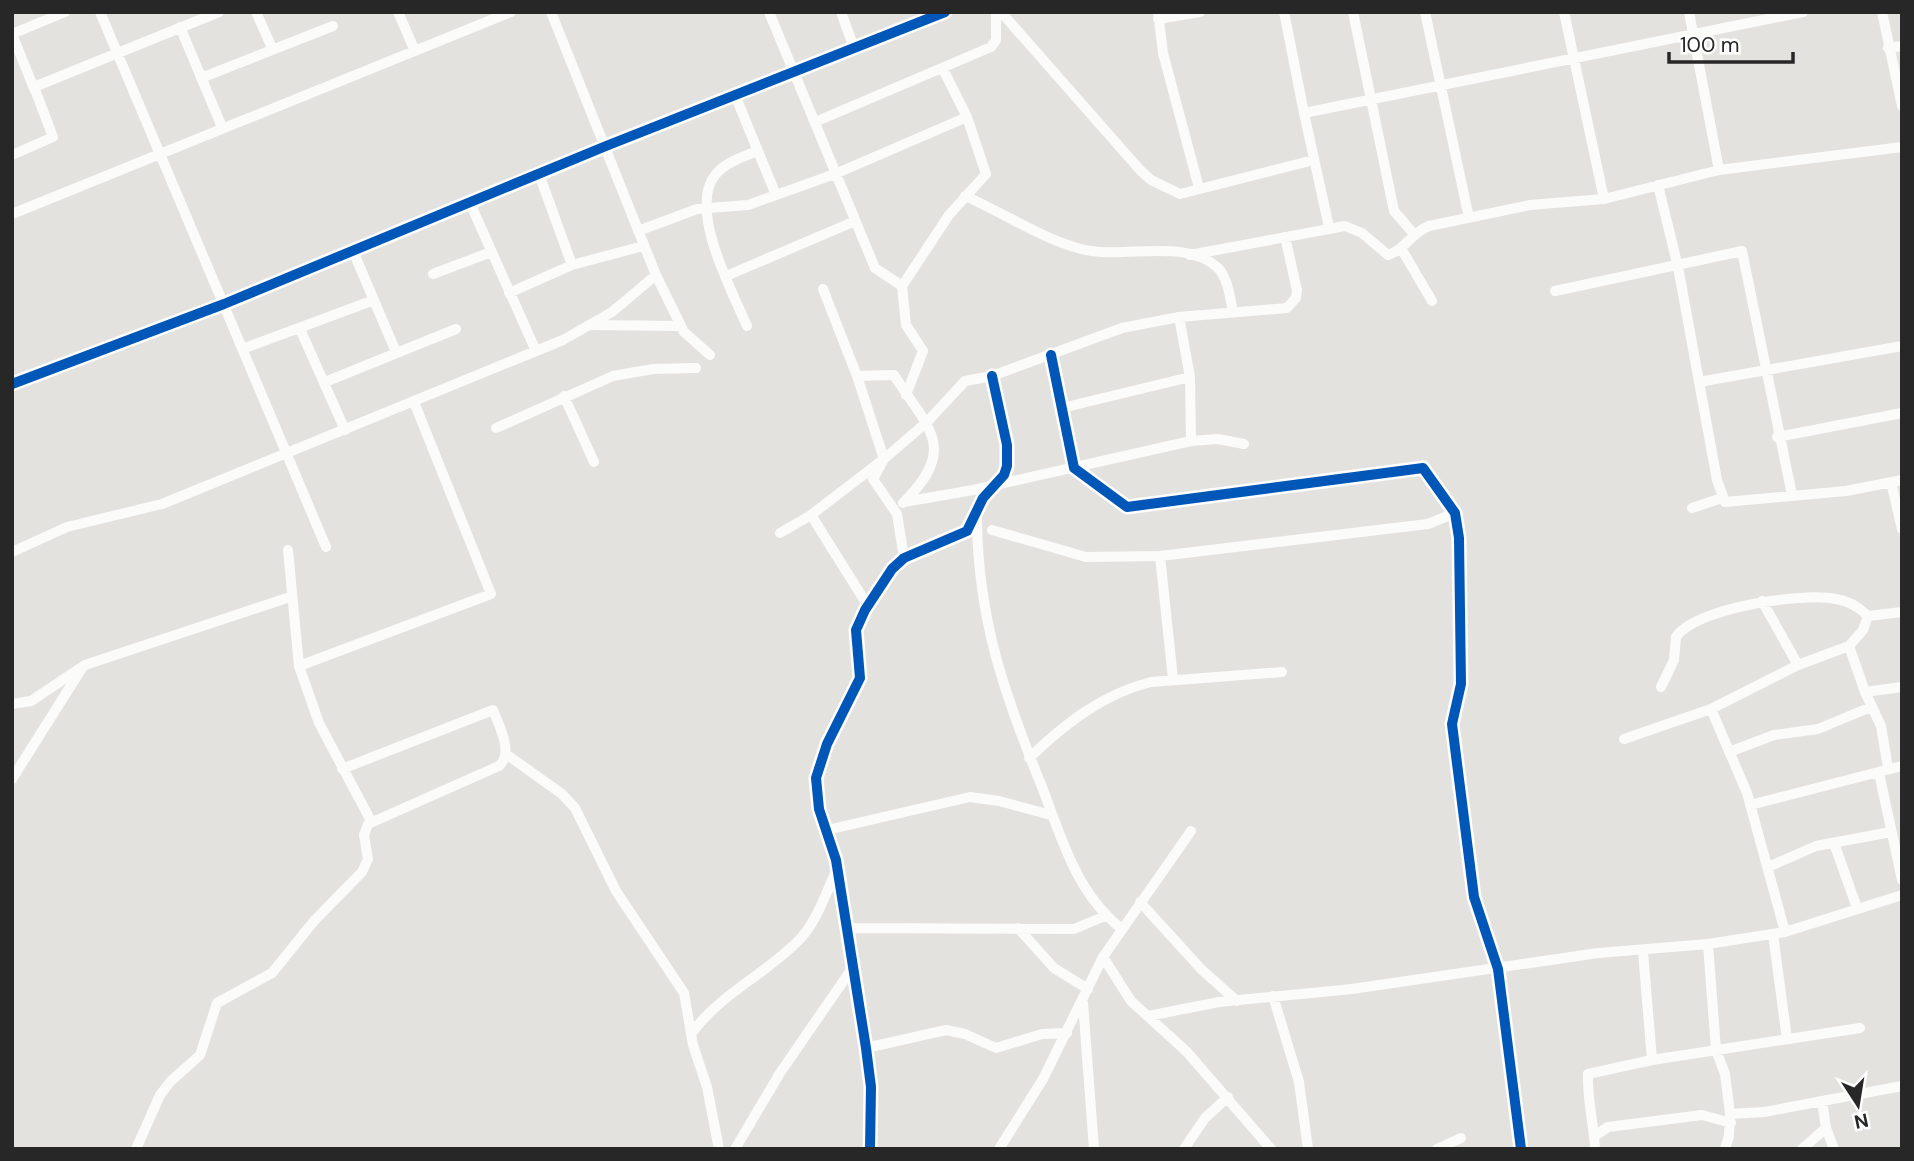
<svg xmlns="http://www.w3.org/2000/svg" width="1914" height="1161" font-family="'DM Sans',sans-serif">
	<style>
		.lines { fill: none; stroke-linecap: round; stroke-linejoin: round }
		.minor { stroke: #fbfbfa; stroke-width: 10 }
		.cycleway-casing { stroke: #fff; stroke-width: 15 }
		.cycleway { stroke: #0057b8; stroke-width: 10 }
	</style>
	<rect width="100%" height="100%" fill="#e4e2de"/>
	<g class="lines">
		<path class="minor" d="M100,12L326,547
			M256,12L272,48
			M398,12L415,51
			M551,12L656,275L684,332L710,355
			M769,12L875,268L902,286
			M841,12L854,48
			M1001,12L1140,170L1151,180L1180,194L1314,160
			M1158,12L1163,53L1199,188
			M1284,12L1304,113L1803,12
			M1353,12L1394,211L1414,234
			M1425,12L1469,218
			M1564,12L1604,199
			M1689,12L1719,170
			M1882,12L1902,106
			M1158,19L1200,12
			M180,27L222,127
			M12,34L35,91
			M12,34L65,12
			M1888,48L1902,46
			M201,78L333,26
			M735,95L776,195
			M1304,113L1329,227
			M815,122L991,47L996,40V12
			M12,155L53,137L34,87L219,12
			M539,174L572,265
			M1658,185L1678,267L1717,480L1725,502L1846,491L1902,480
			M965,196C1004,213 1040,238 1081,249C1123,260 1182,237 1217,267C1228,277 1230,298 1233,312
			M470,203L536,351
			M12,214L511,12
			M638,231L697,209L748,205L835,174L967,117
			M1402,250L1432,301
			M353,251L396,352
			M1190,255L1345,226L1362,233L1388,255C1406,249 1411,233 1429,226L1530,205L1604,199L1719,170L1902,147
			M433,274L491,252
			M726,276L853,222
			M823,289L857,376L884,459L873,479L897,514L904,558
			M1555,291L1742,251L1792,495
			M509,293L572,265L643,246
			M1179,317L1190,377L1191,441
			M591,325L680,326
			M747,326C732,291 687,208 716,174C726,162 743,157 757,151
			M300,329L345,430
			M242,349L374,300
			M1051,355L1074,468L1127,507L1423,468L1455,513L1459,538L1461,684L1452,724L1474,897L1498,969L1521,1149
			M857,376L894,375C927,428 960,447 903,503
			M325,382L456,329
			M1699,382L1902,346
			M12,384L224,304L606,146L945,12
			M906,395L923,351L906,325L902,286L949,215L986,174L967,117L943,69
			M564,396L594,462
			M1062,408L1190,377
			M496,428L613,376L653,369L696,368
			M1777,437L1902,413
			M1891,482L1902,529
			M904,502L973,490L1191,441L1218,439L1244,444
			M1692,508L1722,498
			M811,515L868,606
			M977,520C978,620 1005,696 1042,787C1062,839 1076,893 1122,929
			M992,530L1086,557L1160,556L1173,679
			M780,533L811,515L884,459L927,422L965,381L992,376L1122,328L1179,317L1287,308L1296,298L1297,290L1285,237
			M288,550L299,666L319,723L371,821
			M12,552L67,527L162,504L563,340L612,312L656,275
			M1160,556L1428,524L1455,513
			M1762,601L1798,665
			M1849,646L1865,692L1881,726L1888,768
			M299,666L491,594L414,402
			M1661,687L1674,660L1676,637C1695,608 1802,592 1836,599C1849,601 1859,607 1868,616L1902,612
			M1865,692L1902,687
			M12,704L31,701L85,665L290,597
			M1711,709L1747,793L1785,932
			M1624,739L1711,709L1798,665L1849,646L1863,630L1868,616
			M1729,752L1774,735L1818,729L1871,707
			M506,754L562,794L575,808L616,891L684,993L693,1045L707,1087L719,1149
			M1029,758C1065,724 1102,694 1151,682L1282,672
			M1879,773L1902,880
			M12,779L82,668
			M1750,805L1902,766
			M827,830L970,797L999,801L1051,815
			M1834,843L1857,908
			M1768,867L1816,846L1891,832
			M1140,902L1202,970L1237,1001
			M846,928L1074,929L1105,916
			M1018,928L1054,968L1088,989
			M1773,934L1787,1039
			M1708,944L1716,1050L1725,1074L1730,1114L1729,1136L1725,1149
			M1643,952L1652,1060
			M1103,957L1131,1001L1187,1052L1271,1149
			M1273,996L1299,1082L1308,1149
			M1083,1003L1094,1149
			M1148,1016L1219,1002L1352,989L1598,953L1708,944L1785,932L1902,895
			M691,1034C720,994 763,976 797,942C816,924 825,895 836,871
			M866,1048L946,1030L965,1034L996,1048L1042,1034L1067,1033
			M1822,1101L1826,1128L1834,1149
			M1730,1114L1764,1112L1902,1086
			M1596,1135L1608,1127L1702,1115L1731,1123
			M136,1149L160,1095L171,1081L200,1055L217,1003L272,973L314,921L362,872L368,859L364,835L368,824L499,766C514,752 499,726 493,710L342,769
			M735,1149L780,1073L853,967
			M870,1149L871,1087L866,1048L836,860L819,809L816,778L827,744L860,678L856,630L865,610L892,569L904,558L967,531L983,498L1004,475L1007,466V445L992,376
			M999,1149L1043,1079L1103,957L1191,831
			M1184,1149L1205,1118L1228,1097
			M1437,1149L1461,1138
			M1595,1149C1594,1124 1587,1100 1588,1074L1652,1060L1860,1028
			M1802,1149L1826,1128"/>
		<g class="cycleway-casing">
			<path id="cycleway" d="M1051,355L1074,468L1127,507L1423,468L1455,513L1459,538L1461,684L1452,724L1474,897L1498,969L1521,1149
				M12,384L224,304L606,146L945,12
				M870,1149L871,1087L866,1048L836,860L819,809L816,778L827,744L860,678L856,630L865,610L892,569L904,558L967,531L983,498L1004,475L1007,466V445L992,376"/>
		</g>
		<use href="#cycleway" class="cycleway"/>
	</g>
	<rect width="1914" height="1161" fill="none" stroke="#272727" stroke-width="28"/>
	<g transform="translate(1858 1105) rotate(168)" stroke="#ffffff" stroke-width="5" paint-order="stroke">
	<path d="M0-5L12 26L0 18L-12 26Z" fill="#272727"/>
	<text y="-10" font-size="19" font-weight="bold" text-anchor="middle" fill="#272727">N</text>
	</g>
	<path d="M1669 52v10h124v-10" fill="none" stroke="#272727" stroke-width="3.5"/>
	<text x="1680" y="52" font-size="21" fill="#272727" stroke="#ffffff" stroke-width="5" paint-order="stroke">100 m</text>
</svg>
